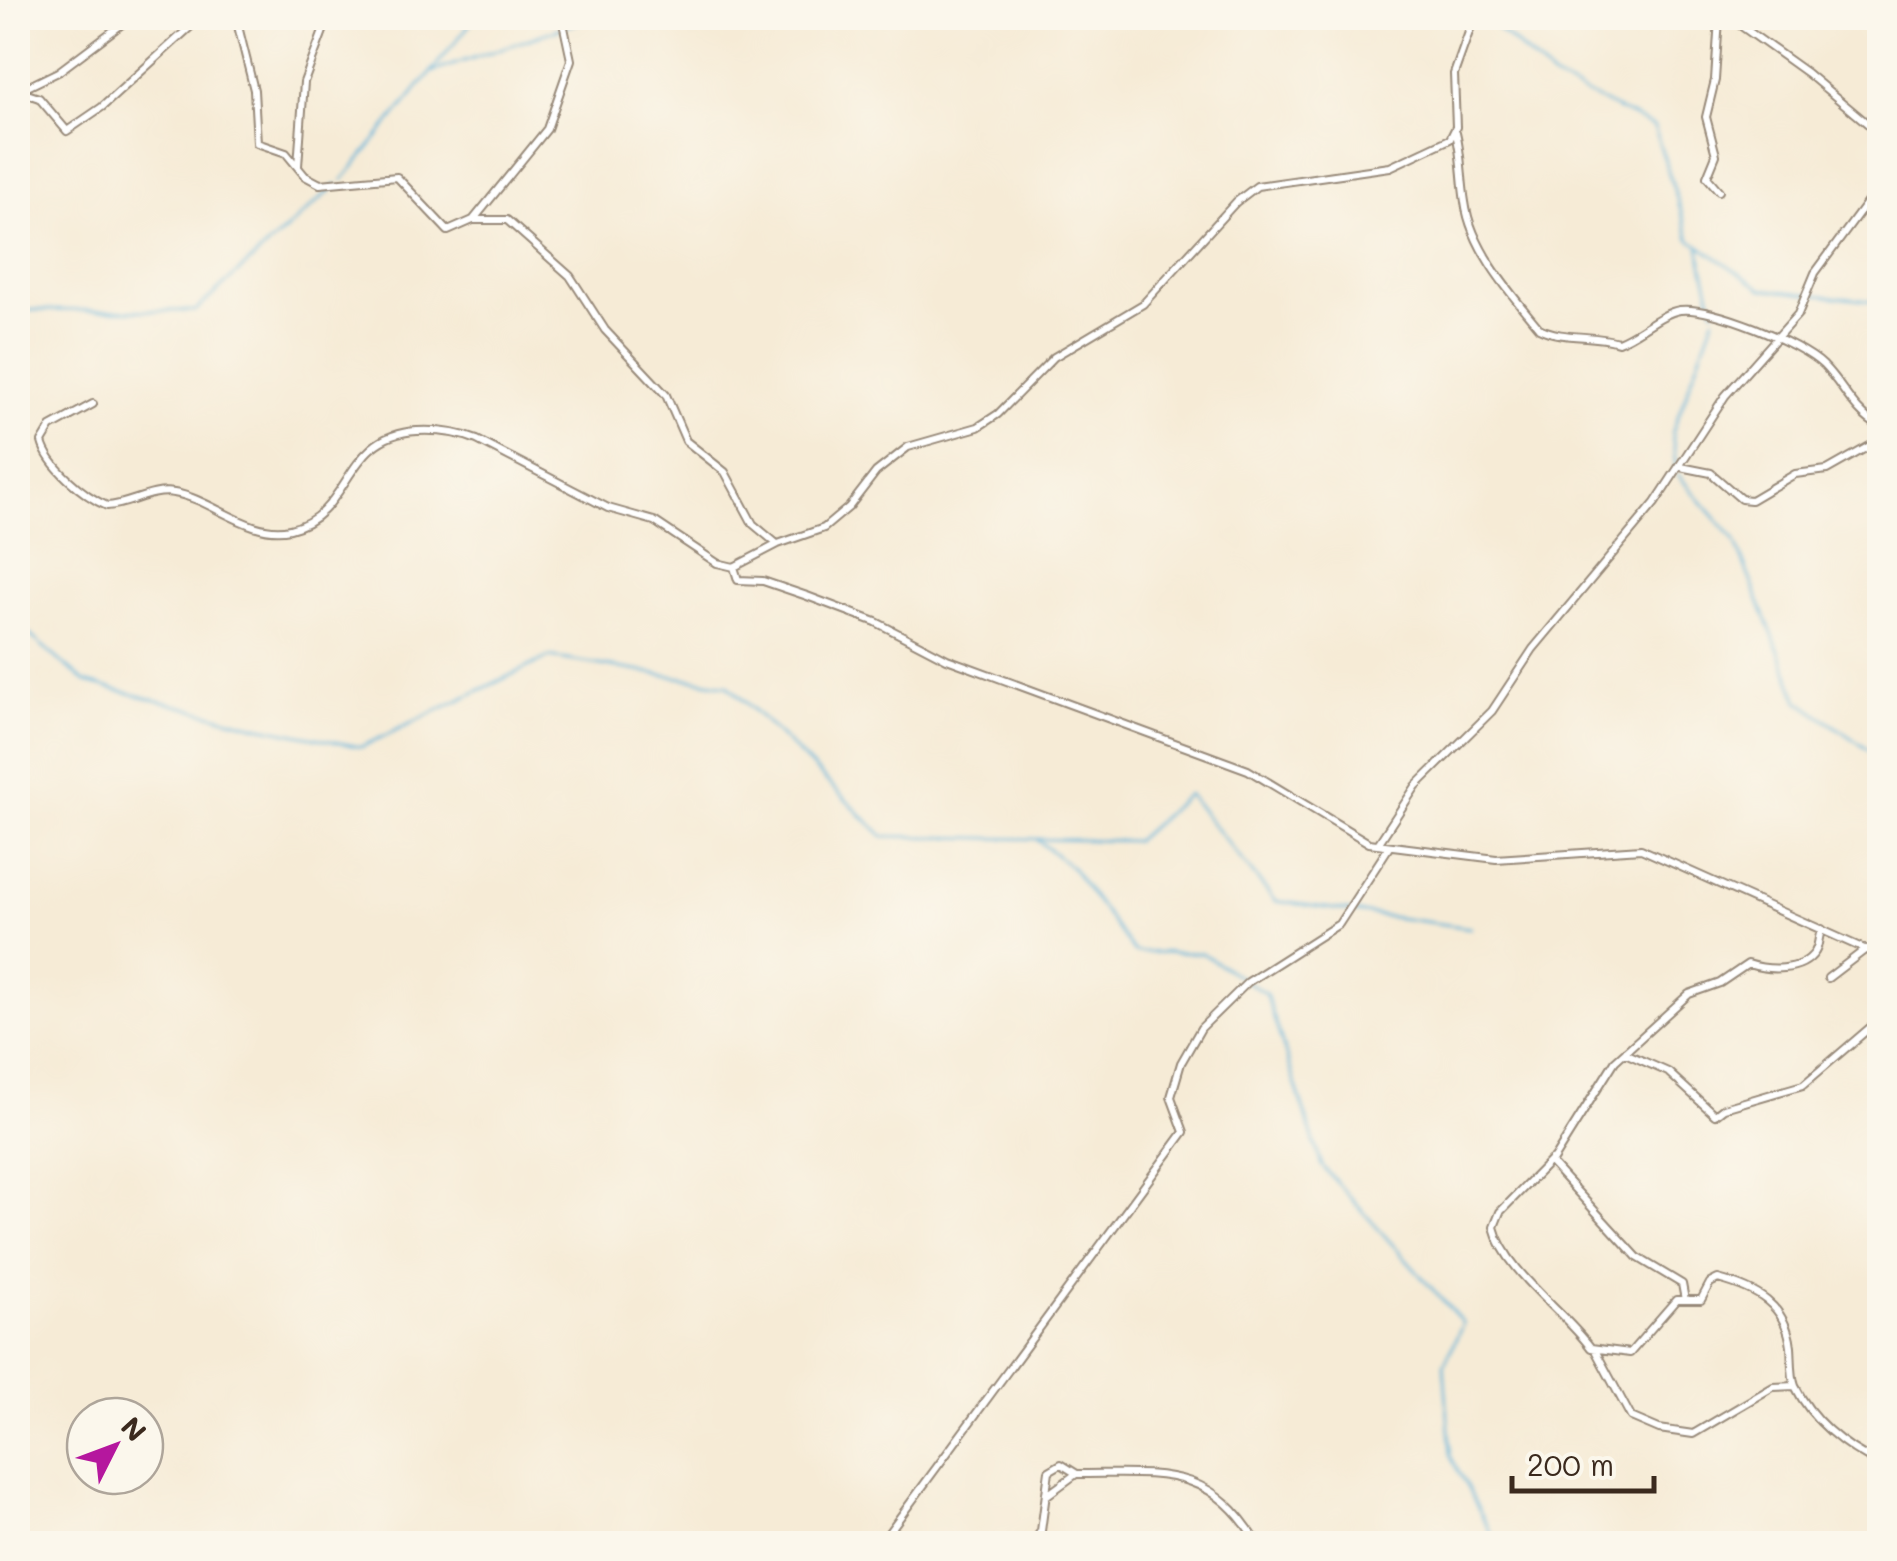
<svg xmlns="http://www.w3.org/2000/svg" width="1897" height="1561" font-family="Mali,sans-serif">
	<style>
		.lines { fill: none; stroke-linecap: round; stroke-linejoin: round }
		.stream { stroke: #5bb1d8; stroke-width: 2.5 }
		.minor-casing { stroke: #988a7a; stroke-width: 10 }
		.minor { stroke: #fff; stroke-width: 6 }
	</style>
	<rect width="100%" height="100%" fill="#fbf7ec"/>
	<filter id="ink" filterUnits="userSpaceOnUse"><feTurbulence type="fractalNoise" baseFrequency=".01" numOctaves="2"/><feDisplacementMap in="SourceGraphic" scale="20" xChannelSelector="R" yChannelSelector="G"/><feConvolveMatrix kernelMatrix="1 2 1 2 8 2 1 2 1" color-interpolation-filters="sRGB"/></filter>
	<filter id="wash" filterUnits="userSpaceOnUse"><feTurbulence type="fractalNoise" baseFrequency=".0048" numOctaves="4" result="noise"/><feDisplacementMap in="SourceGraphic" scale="40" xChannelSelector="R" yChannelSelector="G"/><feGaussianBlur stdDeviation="2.25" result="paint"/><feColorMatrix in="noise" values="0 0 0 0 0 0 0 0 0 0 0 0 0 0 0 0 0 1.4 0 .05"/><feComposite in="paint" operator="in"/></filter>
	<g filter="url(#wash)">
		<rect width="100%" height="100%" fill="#f6ebd6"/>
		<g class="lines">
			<path class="stream" d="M1486,18L1553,78L1654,127L1690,239L1762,289L1880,302
				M432,72L591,18
				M343,180L475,18
				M1699,248L1714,311
				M18,316L31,310L195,311L336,185
				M1676,468L1672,433L1714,318
				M1678,475L1734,539L1799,701L1880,758
				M18,625L85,682L257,726L361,747L549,657L728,685L883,836L1135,841L1188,794L1275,901L1471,928
				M1036,839L1071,867L1134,952L1202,953L1266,994L1322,1166L1463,1323L1444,1365L1451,1457L1497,1544"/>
		</g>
	</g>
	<g filter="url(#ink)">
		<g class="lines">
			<g class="minor-casing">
				<path id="minor" d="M236,18L254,90L257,143L286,153L305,176L320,184L397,177L448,231L473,220H507L570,276L605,330L666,395L686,441L725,472L753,524L777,544
					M1719,18L1715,80L1706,117L1716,155L1707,177L1719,191
					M1730,18L1807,73L1880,134
					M21,90L58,72L130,18
					M18,91L39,98L67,131L102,107L200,18
					M1456,133C1462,157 1461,178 1465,202C1471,248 1510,293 1539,328C1563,340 1592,334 1618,342C1638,335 1660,313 1680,310C1711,306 1801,343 1823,365C1844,386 1852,411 1880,427
					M298,166L304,82L328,18
					M474,219L547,129L571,60L562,18
					M93,404L51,427L42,442C48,466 84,496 107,506C129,505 151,489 174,493C212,499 250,538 290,529C353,515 341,435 417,431C438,430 457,432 477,440L608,508L654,521L717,563L734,567L778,544L824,528L849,507L876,472L908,447L978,427L998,414L1054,357L1143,304L1236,202L1257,186L1390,167L1450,139L1456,127L1454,74L1474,18
					M1681,467L1711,473L1741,499L1751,500L1795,474L1827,470L1880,440
					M734,567L738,580L763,581L807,596L876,622L947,659L1248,770L1369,843L1496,859L1641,849L1880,956
					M1378,844L1416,786L1492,711L1533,649L1655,503L1725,396L1798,314L1815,273L1880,185
					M1822,929C1817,938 1820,944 1815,952C1801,973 1767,970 1748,964L1720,983L1689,994L1615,1061L1551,1163L1637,1257L1682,1284L1685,1300H1701L1710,1283L1718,1279C1756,1289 1786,1304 1791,1347C1792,1358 1791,1376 1795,1386C1812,1421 1845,1447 1880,1464
					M1828,978L1866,949
					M1625,1053L1668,1072L1715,1115L1724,1108L1803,1085L1880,1019
					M1551,1160L1500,1212L1494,1227C1505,1271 1564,1311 1591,1348L1630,1353L1676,1300H1684
					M1596,1352L1631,1417L1659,1429L1693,1434L1773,1387L1795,1386
					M1046,1496L1076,1474
					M920,1544L910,1536L889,1532L1184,1132L1171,1097L1181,1063L1201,1028L1248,982L1339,924L1389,847
					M1032,1544L1041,1531L1049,1471L1061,1464L1077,1474C1160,1474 1211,1464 1258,1544"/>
			</g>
			<use href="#minor" class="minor"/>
		</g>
	</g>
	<rect width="1897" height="1561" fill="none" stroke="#fbf7ec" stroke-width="60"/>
	<g transform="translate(115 1446) rotate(48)"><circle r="48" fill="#fbf7ec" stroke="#aea59a" stroke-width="2.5"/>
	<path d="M0-8L18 38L0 25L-18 38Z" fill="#b5179e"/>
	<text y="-15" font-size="28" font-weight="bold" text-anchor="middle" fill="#3b2a1e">N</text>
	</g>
	<path d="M1512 1476v15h142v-15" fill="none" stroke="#3b2a1e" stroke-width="5"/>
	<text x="1527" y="1476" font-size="30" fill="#3b2a1e" stroke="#fbf7ec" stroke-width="8" paint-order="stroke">200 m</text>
</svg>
